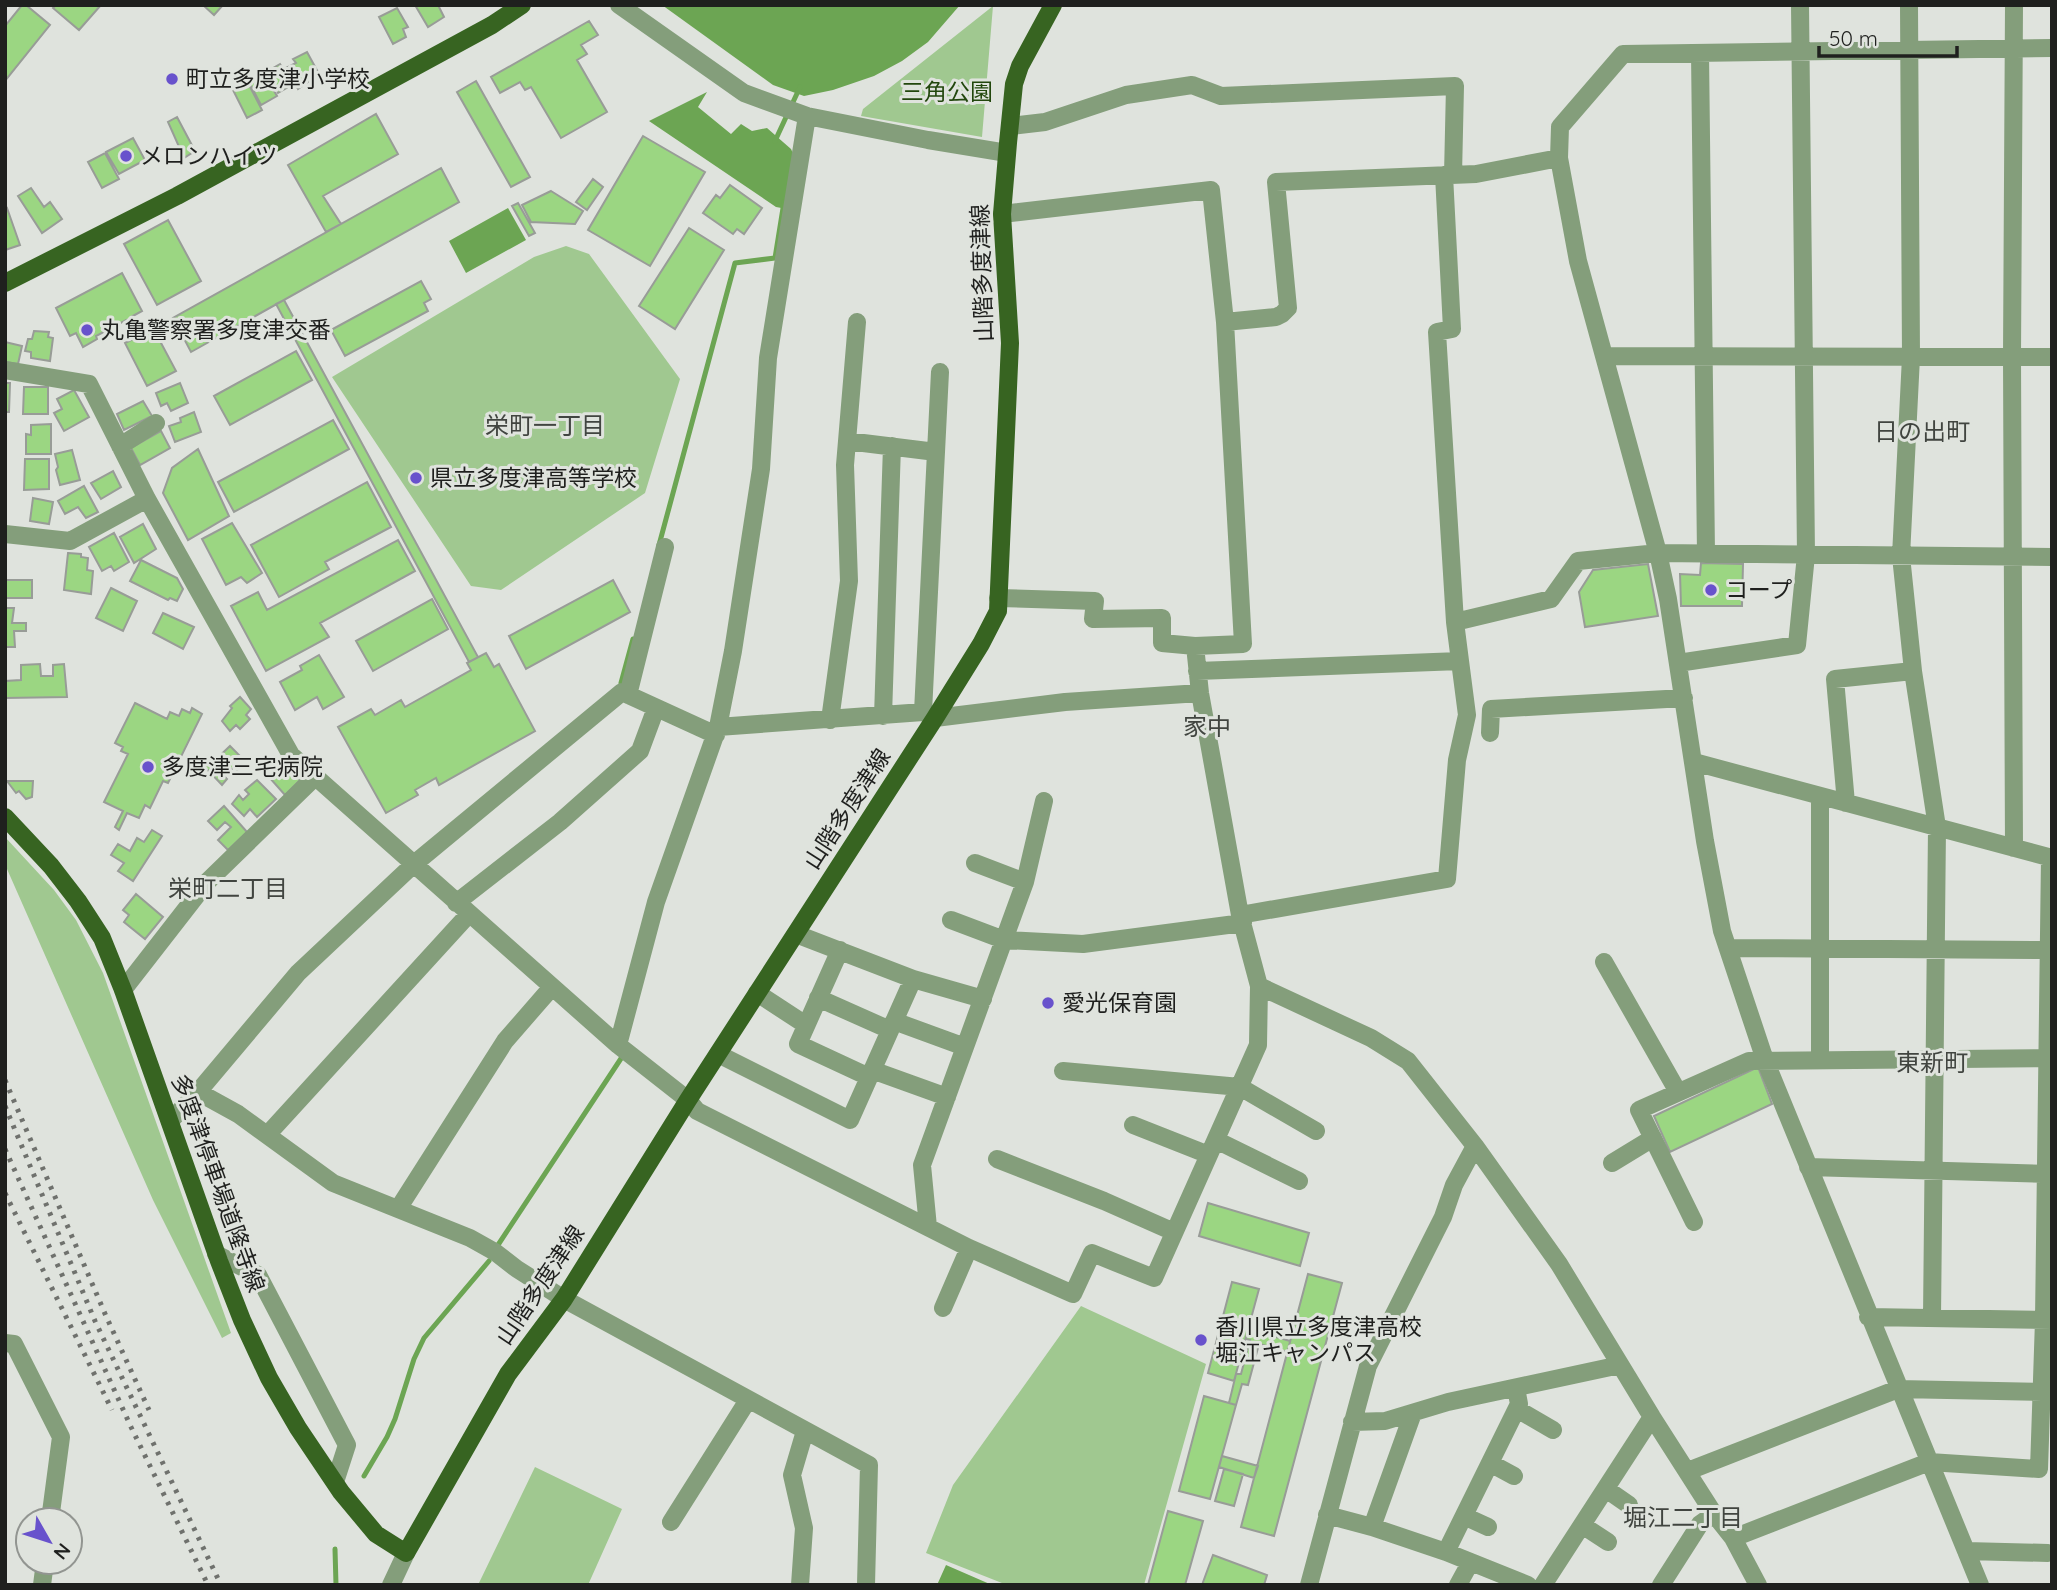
<svg xmlns="http://www.w3.org/2000/svg" width="2057" height="1590" font-family="Quicksand,'Noto Sans JP',sans-serif">
	<style>
		.green { fill: #a0c890 }
		.water { fill: #6ca553 }
		.lines { fill: none; stroke-linecap: round; stroke-linejoin: round }
		.stream { stroke: #6ca553; stroke-width: 5 }
		.building { fill: #9bd682; stroke: #989c97; stroke-width: 2 }
		.minor { stroke: #849e7b; stroke-width: 18 }
		.major { stroke: #376421; stroke-width: 18 }
		.rail { stroke: #6f716d; stroke-width: 5; stroke-dasharray: 3.5 7; stroke-linecap: butt }
		.poi-dot { fill: #6852cc; stroke: #dfe3dd; stroke-width: 2.5 }
		.labels { text-anchor: middle; stroke-width: 6; stroke-linejoin: round; paint-order: stroke }
		.poi-label { font-size: 23px; fill: #1f201e; stroke: #dfe3dd; text-anchor: start }
		.park-label { font-size: 23px; fill: #22470d; stroke: #dfe3dd }
		.street-label { font-size: 23px; fill: #1f201e; stroke: #dfe3dd }
		.neighbourhood-label { font-size: 24px; fill: #414540; stroke: #dfe3dd }
	</style>
	<rect width="100%" height="100%" fill="#dfe3dd"/>
	<path class="green" d="M993,6L982,137L861,116L863,109Z
		M566,246L589,254L680,379L645,493L501,590L471,586L332,377L534,257Z
		M5,837L54,890L76,920L103,973L231,1333L222,1338L153,1200L7,869H5Z
		M1081,1306L1206,1364L1144,1585H1007L926,1553L953,1485Z
		M535,1467L622,1509L588,1585H478Z"/>
	<path class="water" d="M662,5H960L928,42L902,61L874,76L833,90L804,96L773,85Z
		M707,92L698,107L731,134L741,124L752,131L767,128L791,149L796,160L787,209L776,207L649,121Z
		M508,208L526,240L466,273L449,241Z
		M946,1565L992,1585H937Z"/>
	<g class="lines">
		<path class="stream" d="M775,141L800,87
			M659,545L735,263L775,258L784,202
			M621,683L633,639
			M496,1248L622,1057
			M364,1476L387,1437L395,1419L414,1359L424,1338L489,1261
			M335,1549L336,1585"/>
	</g>
	<path class="building" d="M22,5H26L50,25L5,81V26Z
		M56,5H101L79,30L53,8Z
		M203,5H223L214,15Z
		M415,5H438L444,17L428,27Z
		M397,8L408,27L403,29L406,37L393,44L379,17Z
		M589,21L598,35L581,45L587,54L577,60L607,112L561,138L531,87L525,90L520,82L500,93L491,77Z
		M307,52L319,74L298,89L286,68L296,63L293,59Z
		M280,64L292,85L278,93L266,72Z
		M264,74L277,96L261,105L249,82Z
		M476,81L530,177L511,187L457,92Z
		M248,83L262,110L247,118L233,90Z
		M376,114L398,154L323,196L341,224L326,232L288,165Z
		M177,117L195,151L184,158L168,122Z
		M643,136L705,172L650,266L588,230Z
		M133,138L145,160L119,174L106,152Z
		M105,153L119,179L102,188L88,162Z
		M441,168L459,202L191,352L173,318Z
		M593,179L603,187L587,210L576,202Z
		M730,185L762,208L744,234L737,229L733,234L703,213L716,195L720,198Z
		M31,188L44,207L50,202L62,219L42,233L18,196Z
		M551,191L583,211L575,224L531,222L522,205Z
		M518,203L535,233L529,236L512,206Z
		M7,208L20,245L5,250V209Z
		M168,220L201,281L157,305L124,244Z
		M689,228L724,250L675,329L639,306Z
		M122,273L142,311L131,317L141,335L153,328L176,371L147,386L125,343L135,338L126,320L96,336L97,339L83,347L76,333L70,336L56,308Z
		M421,281L431,299L424,303L428,311L345,356L331,330Z
		M284,300L478,657L469,662L276,304Z
		M34,331L49,332L48,337L53,338L50,361L31,358V352L25,351L28,339H32Z
		M5,342L22,346L18,364L5,362Z
		M296,351L312,380L230,425L214,396Z
		M5,383H10L9,412H5Z
		M180,383L188,403L171,411L167,403L161,406L156,393Z
		M24,387H48V414H23Z
		M74,390L89,417L64,431L54,413L62,409L57,399Z
		M143,401L152,416L124,430L117,414Z
		M194,412L201,432L175,442L169,426L181,422L180,418Z
		M333,420L349,449L234,512L218,482Z
		M51,424V454H26V434L31,435V425Z
		M161,431L170,448L140,465L131,448Z
		M198,449L229,516L188,540L163,493L172,468Z
		M72,450L80,480L60,485L56,470L58,467L55,454Z
		M25,459H49V489L24,490Z
		M113,471L121,487L101,499L91,483Z
		M367,482L391,527L325,562L329,569L279,597L251,545Z
		M84,486L98,512L86,518L78,507L65,514L58,501Z
		M33,498L53,502L49,524L30,521Z
		M232,523L262,573L247,583L241,577L226,585L202,539Z
		M143,524L156,549L134,563L120,537Z
		M114,533L129,562L114,571L111,566L102,571L89,547Z
		M398,540L415,571L320,623L329,637L266,671L231,606L258,592L267,610Z
		M68,553L81,554V557L88,558L87,570L93,571L91,594L64,590Z
		M141,560L177,578L183,589L177,601L170,598L168,600L130,581Z
		M1701,563L1743,564L1742,606H1681L1680,574L1700,575Z
		M1648,564L1658,616L1585,627L1579,592L1593,570Z
		M5,580H32V598H5Z
		M613,580L630,612L526,669L509,636Z
		M111,588L137,601L123,631L96,618Z
		M432,599L448,629L373,671L356,641Z
		M5,608H14L12,623H26V631H14L15,647H5Z
		M163,613L194,627L183,649L153,633Z
		M486,653L494,667L499,664L535,731L439,785L436,778L415,790L418,795L386,813L338,727L371,709L375,715L401,700L405,707L471,670L467,663Z
		M319,655L344,697L323,709L317,697L295,710L280,682L302,670L300,666Z
		M40,664L41,676H53V665L64,664L67,697L5,698V681L21,680V665Z
		M240,697L251,709L246,715L250,719L240,729L236,725L230,731L222,721L232,708L230,706Z
		M135,703L167,719L170,712L179,716L182,709L190,713L192,708L202,714L168,783L163,781L150,808L145,805L139,818L127,813L119,830L115,827L123,811L104,802L128,754L121,751L123,747L115,743Z
		M230,746L243,759L242,765L237,770L234,767L224,776L227,779L222,785L201,763L203,760L209,766Z
		M284,762L300,780L285,795L269,777Z
		M257,780L276,799L257,817L250,809L244,816L232,804L239,795L243,800L249,794L245,790Z
		M7,781H33L32,797L26,799L19,791L16,793Z
		M224,806L247,832L228,850L218,840L231,827L225,822L217,830L208,821Z
		M152,830L162,836L133,881L118,871L124,863L111,855L118,844L130,851L137,838L144,842Z
		M136,894L163,917L145,939L124,922L129,915L123,910Z
		M1758,1067L1772,1104L1670,1152L1654,1116Z
		M1208,1203L1309,1233L1300,1266L1199,1236Z
		M1308,1274L1342,1283L1274,1536L1241,1527Z
		M1232,1282L1259,1289L1234,1381L1208,1373Z
		M1249,1329L1290,1341L1288,1352L1259,1344L1248,1385L1242,1384L1236,1405L1229,1403L1236,1374H1241L1250,1340L1246,1339Z
		M1204,1396L1236,1405L1210,1499L1179,1491Z
		M1222,1456L1258,1466L1254,1478L1219,1467Z
		M1224,1469L1243,1474L1234,1506L1215,1501Z
		M1168,1511L1203,1521L1185,1585H1148Z
		M1213,1555L1267,1575L1264,1585H1202Z"/>
	<g class="lines">
		<path class="minor" d="M619,5L744,93L807,116L928,140L1007,153
			M2014,5L2012,357L2014,848
			M1700,53L1706,554
			M1011,126L1045,122L1126,95L1192,85L1221,96L1455,86L1453,175
			M1559,158L1560,127L1623,54L2052,48
			M1444,175L1452,329L1437,332L1455,622
			M1225,322L1276,317L1282,314L1288,308L1276,182L1476,174L1559,158L1578,261L1658,553L1668,599L1705,841L1722,931L1765,1060L1980,1585
			M1604,356L2052,357
			M5,370L89,384L147,499L291,755L618,1045L688,1100L697,1111L969,1248L1073,1294L1092,1253L1154,1278L1258,1045L1259,986L1240,915L1200,693L1195,646L1243,644L1225,322L1211,190L1002,214
			M847,441L936,452
			M120,446L156,423
			M5,534L70,541L147,499
			M998,598L1095,601L1093,619L1162,618V643L1195,646
			M1678,663L1797,645L1806,555L1800,5
			M1197,671L1460,661L1455,622L1551,599L1578,561L1658,553L2052,557
			M1913,671L1937,827L1932,1318
			M628,695L665,547
			M923,712L940,372
			M883,716L892,446
			M830,720L849,581L845,465L857,322
			M718,727L733,651L761,469L768,358L807,116
			M1490,733L1491,709L1684,698
			M1694,762L2052,858
			M1820,796V1060
			M1846,803L1835,679L1913,671L1901,556L1911,357L1909,5
			M975,863L1025,882
			M456,903L560,822L640,751L656,708
			M1240,915L1447,879L1457,760L1467,715L1460,661
			M951,920L1004,940L1083,944L1243,923
			M796,934L913,979L983,999
			M1728,948L2052,950
			M840,950L798,1044L869,1077
			M1604,962L1678,1092
			M1259,986L1371,1038L1408,1061L1475,1146L1559,1264L1652,1417L1714,1514L1733,1538L1758,1585
			M123,990L207,882L315,777
			M757,993L806,1025
			M818,998L890,1030
			M894,1021L965,1047
			M618,1045L656,902L718,727L923,712L935,718L1065,702L1200,693
			M718,1054L850,1120L913,979
			M872,1070L947,1097
			M1063,1071L1240,1087L1316,1131
			M198,1092L238,1114L333,1183L470,1238L495,1252L517,1269L564,1299L869,1465L866,1585
			M170,1121L198,1092L298,973L414,864L622,692L716,735
			M1133,1125L1209,1155
			M268,1134L469,914
			M1216,1140L1299,1181
			M997,1159L1104,1201L1174,1232
			M1612,1163L1653,1138
			M1808,1167L2052,1174
			M398,1209L505,1041L552,987
			M1694,1222L1639,1110L1749,1061L2052,1058
			M928,1227L922,1165L1025,882L1044,801
			M216,1254L258,1275L347,1445L335,1482
			M943,1308L969,1248
			M1868,1317L2052,1320
			M5,1343L14,1344L61,1437L50,1520
			M1517,1409L1553,1430
			M1413,1413L1372,1527L1446,1552L1528,1585
			M1352,1422L1385,1421L1448,1402L1620,1365
			M1490,1463L1514,1476
			M1688,1471L1898,1389L2042,1392
			M1606,1489L1629,1505
			M1327,1515L1372,1527
			M1464,1516L1488,1527
			M671,1522L748,1400
			M1582,1525L1608,1542
			M1733,1538L1929,1462L2039,1469L2044,1320L2050,857
			M1966,1551L2048,1553
			M1446,1552L1519,1404L1516,1388
			M42,1585L45,1562
			M391,1585L406,1553
			M800,1585L804,1528L792,1475L805,1431
			M1309,1585L1368,1366L1443,1217L1454,1185L1475,1146
			M1458,1585L1470,1563
			M1543,1585L1652,1417
			M1661,1585L1700,1524L1714,1514"/>
		<path class="major" d="M5,283L177,196L492,25L522,5
			M5,817L51,866L78,901L102,938L123,990L219,1261L242,1320L269,1378L298,1428L341,1492L376,1534L406,1553L508,1374L564,1299L688,1100L935,718L981,644L998,611L1010,343L1002,214L1008,143L1014,84L1020,66L1053,5"/>
		<path class="rail" d="M5,1080L106,1316L149,1410
			M5,1106L95,1321L221,1585
			M5,1149L131,1427L208,1585
			M5,1193L112,1410"/>
	</g>
	<g class="poi-dot">
		<circle cx="172" cy="79" r="7"/>
		<circle cx="126" cy="156" r="7"/>
		<circle cx="87" cy="330" r="7"/>
		<circle cx="416" cy="478" r="7"/>
		<circle cx="1711" cy="590" r="7"/>
		<circle cx="148" cy="767" r="7"/>
		<circle cx="1048" cy="1003" r="7"/>
		<circle cx="1201" cy="1340" r="7"/>
	</g>
	<g class="labels">
		<g class="poi-label">
			<text x="186" y="87">町立多度津小学校</text>
			<text x="140" y="164">メロンハイツ</text>
			<text x="101" y="338">丸亀警察署多度津交番</text>
			<text x="430" y="486">県立多度津高等学校</text>
			<text x="1725" y="598">コープ</text>
			<text x="162" y="775">多度津三宅病院</text>
			<text x="1062" y="1011">愛光保育園</text>
			<text x="1215" y="1335">香川県立多度津高校<tspan x="1215" dy="26">堀江キャンパス</tspan></text>
		</g>
		<g class="park-label">
			<text x="947" y="100">三角公園</text>
		</g>
		<g class="street-label">
			<text transform="translate(982 273) rotate(-92)" y="8">山階多度津線</text>
			<text transform="translate(847 809) rotate(-57)" y="8">山階多度津線</text>
			<text transform="translate(218 1183) rotate(70)" y="8">多度津停車場道隆寺線</text>
			<text transform="translate(540 1285) rotate(-56)" y="8">山階多度津線</text>
		</g>
		<g class="neighbourhood-label">
			<text x="545" y="434">栄町一丁目</text>
			<text x="1922" y="440">日の出町</text>
			<text x="1207" y="735">家中</text>
			<text x="228" y="897">栄町二丁目</text>
			<text x="1932" y="1071">東新町</text>
			<text x="1683" y="1526">堀江二丁目</text>
		</g>
	</g>
	<rect width="2057" height="1590" fill="none" stroke="#1f201e" stroke-width="14"/>
	<g transform="translate(49 1541) rotate(129)"><circle r="33" fill="#dfe3dd" stroke="#929591" stroke-width="2"/>
	<path d="M0-5L12 26L0 18L-12 26Z" fill="#6852cc"/>
	<text y="-10" font-size="19" font-weight="bold" text-anchor="middle" fill="#1f201e">N</text>
	</g>
	<path d="M1819 46v10h138v-10" fill="none" stroke="#1f201e" stroke-width="3.5"/>
	<text x="1829" y="46" font-size="21" fill="#1f201e" stroke="#dfe3dd" stroke-width="5" paint-order="stroke">50 m</text>
</svg>
